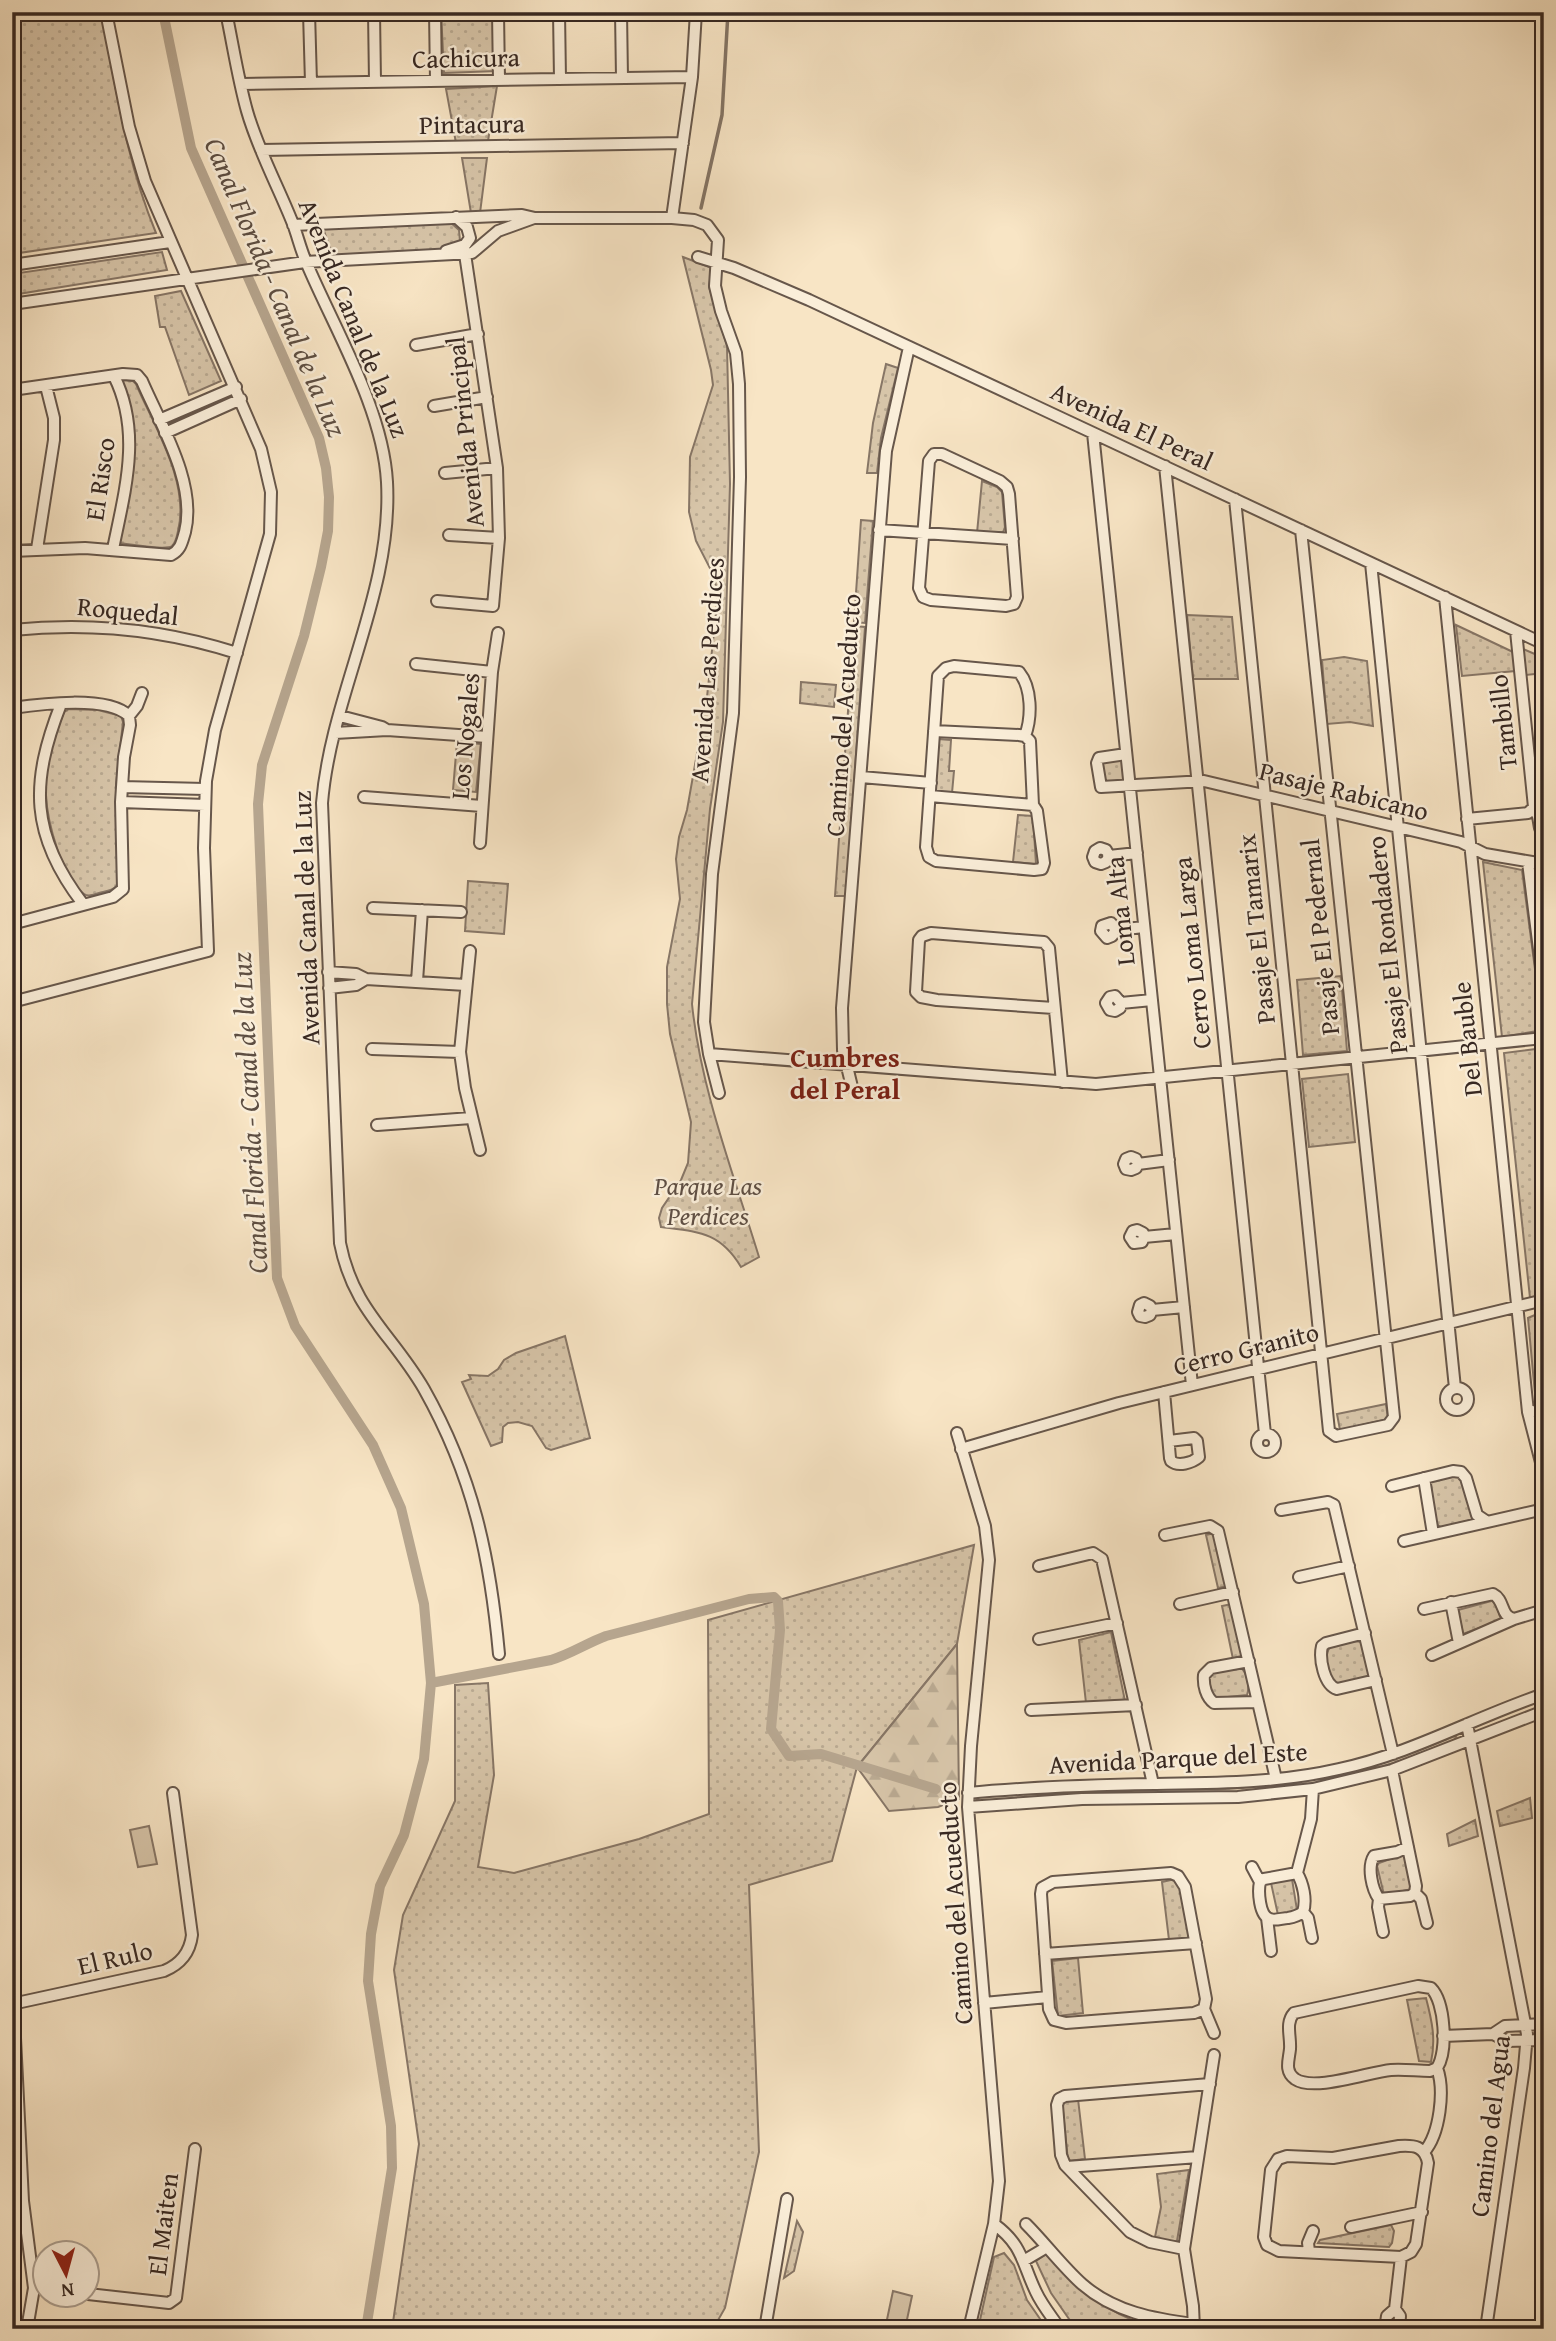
<svg xmlns="http://www.w3.org/2000/svg" width="1556" height="2341" font-family="'Gentium Book Plus',serif">
	<style>
		.green { fill: url(#green-dots); stroke: #877666; stroke-width: 2 }
		.forest { fill: url(#forest-firs); stroke: #877666; stroke-width: 2 }
		.pitch { fill: #d7c5a9; stroke: #877666; stroke-width: 2 }
		.lines { fill: none; stroke-linecap: round; stroke-linejoin: round }
		.stream { stroke: #837363; stroke-width: 3.5 }
		.canal { stroke: #b6a58e; stroke-width: 10 }
		.minor-casing { stroke: #67574b; stroke-width: 14 }
		.minor { stroke: #faeed9; stroke-width: 10 }
		.labels { text-anchor: middle; stroke-width: 5; stroke-linejoin: round; paint-order: stroke }
		.street-label { font-size: 26px; fill: #372822; stroke: #faeed9 }
		.park-label { font-size: 26px; font-style: italic; fill: #5f4f44; stroke: #faeed9 }
		.water-label { font-size: 28px; font-style: italic; fill: #5d4e42; stroke: #faeed9 }
		.neighbourhood-label { font-size: 28px; font-weight: bold; fill: #7a1f14; stroke: #faeed9 }
	</style>
	<defs>
		<pattern id="green-dots" width="8" height="8" patternUnits="userSpaceOnUse" patternTransform="scale(1.75)"><rect width="8" height="8" fill="#d7c5a9"/><path d="M2 2h.1M6 6h.1" fill="none" stroke="#b9a991" stroke-width="1.8" stroke-linecap="round"/></pattern>
		<pattern id="forest-firs" width="22" height="20" patternUnits="userSpaceOnUse" patternTransform="scale(1.75)"><rect width="22" height="20" fill="#d7c5a9"/><path d="M5 1l3.5 6h-7zM16 11l3.5 6h-7z" fill="#b9a991"/></pattern>
	</defs>
	<rect width="100%" height="100%" fill="#f8e5c5"/>
	<filter id="stains"><feTurbulence type="fractalNoise" baseFrequency=".00286" numOctaves="4"/><feColorMatrix values="0 0 0 0 .2 0 0 0 0 .09 0 0 0 0 .02 0 0 0 .5 -.17"/></filter>
	<radialGradient id="worn" r=".72"><stop offset=".6" stop-color="#630" stop-opacity="0"/><stop offset="1" stop-color="#630" stop-opacity=".3"/></radialGradient>
	<path class="green" d="M12,12H101C116,88 126,161 156,233L12,254Z
		M441,12H494L497,71L444,73Z
		M497,86L488,141L456,143L446,89Z
		M462,158H487L480,213H471Z
		M450,222L459,230L460,241L439,251L333,257L323,228Z
		M162,252L167,270L12,295V274Z
		M683,257L712,268L709,287L727,346L730,484L723,722L710,809L692,1004C701,1091 734,1175 759,1257L741,1267C720,1232 699,1232 661,1227L659,1218L662,1208L681,1180L688,1163L691,1122L670,1034L667,1004V967L680,899L676,859L679,837L687,810L707,697L718,594L713,574L696,541L689,512L690,457L713,385L711,370Z
		M181,291L221,381L189,395L165,327H160L155,296Z
		M886,364L898,368L881,438L877,473H867L873,423Z
		M124,380L133,381L136,384C155,428 190,483 178,531C177,536 176,542 172,546C165,551 130,544 119,543C120,532 124,522 126,511C133,467 137,425 122,382Z
		M982,481L997,487L1002,492L1005,528L1003,532L977,533Z
		M861,520L873,521L865,623L854,622Z
		M1187,615L1232,617L1238,679H1193Z
		M1456,625L1513,652L1515,671L1462,676Z
		M854,626L865,627L846,896H835Z
		M1523,649L1544,658V673L1526,675Z
		M1344,657L1367,661L1373,726L1350,722L1327,724L1322,660Z
		M801,682L836,685L834,707L800,703Z
		M69,709L98,710L121,716L123,722L116,784L118,884C113,891 107,891 99,893C94,895 88,897 84,894C62,880 47,820 46,795C44,766 53,739 64,712Z
		M938,739L951,740L949,771H954L952,793L934,792Z
		M1122,757L1124,783L1103,785L1101,759Z
		M1018,815L1033,816L1036,864L1013,862Z
		M1483,862L1522,870L1543,1030L1502,1037Z
		M468,881L508,884L504,934L465,931Z
		M1341,976L1347,1051L1303,1055L1297,980Z
		M1544,1048V1222L1541,1249L1544,1294L1530,1298L1504,1053Z
		M1348,1074L1355,1142L1309,1147L1302,1079Z
		M1544,1311V1403L1536,1405L1528,1318Z
		M565,1336L590,1438L551,1450L546,1448L532,1426L518,1422L508,1423L503,1427L502,1442L491,1446L462,1382L471,1379L469,1375L488,1376L498,1369L504,1360L516,1353Z
		M1386,1404L1388,1419L1340,1430L1337,1414Z
		M1455,1475L1462,1477L1474,1515L1471,1520L1441,1527L1436,1524L1429,1485L1431,1481Z
		M1214,1533L1228,1586L1218,1588L1206,1535Z
		M974,1545L957,1644L857,1767L832,1861L749,1885L759,2152L725,2308L713,2329H392L419,2144L394,1970L403,1915L455,1801V1685L488,1683L494,1775L478,1867L514,1873L639,1839L709,1814L708,1620Z
		M1495,1600L1501,1620L1463,1634L1458,1610Z
		M1232,1604L1243,1657L1233,1659L1222,1606Z
		M1111,1632L1125,1701L1086,1703L1079,1640Z
		M1355,1641L1361,1642L1364,1647L1369,1676C1361,1682 1343,1685 1333,1683C1328,1673 1323,1657 1330,1647Z
		M1240,1667C1247,1672 1250,1687 1247,1695L1218,1698L1209,1693V1673Z
		M1453,1736L1456,1737L1454,1740L1433,1750L1372,1770L1315,1783L1226,1793H1082L980,1801L977,1799L980,1796C1026,1794 1072,1790 1118,1789C1154,1787 1190,1791 1225,1789C1303,1785 1382,1768 1453,1736Z
		M1530,1798L1532,1818L1500,1826L1497,1811Z
		M1475,1820L1478,1836L1449,1846L1447,1834Z
		M1404,1854L1412,1889L1384,1895L1377,1866L1379,1863Z
		M1175,1879L1182,1883L1189,1936L1186,1939L1169,1940L1162,1882Z
		M1292,1879L1297,1910L1295,1913L1278,1915L1271,1883Z
		M1078,1958L1083,2013L1058,2016L1052,1961Z
		M1426,1998C1432,2021 1436,2039 1431,2062L1419,2061L1407,2000Z
		M1078,2099L1085,2159L1068,2161L1062,2101Z
		M1189,2170L1177,2241L1168,2242L1155,2237L1161,2207L1157,2174Z
		M797,2221L803,2232L794,2271L784,2278Z
		M1391,2225L1394,2231L1392,2243L1389,2247L1318,2243L1320,2240Z
		M1004,2253L1014,2265L1027,2300L1047,2329H978L994,2257Z
		M1047,2253C1077,2283 1103,2313 1145,2324C1157,2327 1171,2327 1184,2329H1076L1051,2293L1036,2261Z"/>
	<path class="forest" d="M957,1644L959,1799L938,1807L889,1811L857,1767Z"/>
	<path class="pitch" d="M457,742L481,744L476,792L453,790Z
		M149,1826L157,1864L138,1867L130,1830Z
		M893,2291L912,2296L905,2329H885Z"/>
	<g class="lines">
		<path class="stream" d="M701,208L722,115L728,12"/>
		<path class="canal" d="M163,12L191,148L319,438L326,468L329,497L328,531L321,567L304,636L262,765L258,804L277,1278L295,1326L373,1445L401,1508L424,1604L431,1683L424,1759L404,1835L380,1886L371,1934L368,1981L391,2126L392,2168L366,2329
			M431,1683L551,1660C571,1654 587,1643 606,1636L749,1599L774,1597L778,1601L780,1630L771,1729L789,1756L821,1754L936,1789"/>
		<g class="minor-casing">
			<path id="minor" d="M226,12C233,45 238,79 247,111C258,150 278,186 293,224C298,237 301,251 307,264C335,330 383,409 387,482C393,593 331,694 322,803L340,1243C353,1310 392,1334 424,1389C473,1476 490,1556 499,1654
				M309,12L311,83
				M374,12L375,82
				M435,12L436,81
				M498,12L499,80
				M559,12L560,79
				M621,12L622,78
				M241,84L692,77
				M261,150L683,143
				M672,218L692,77L696,12
				M293,225L522,215L535,218H672L694,220L707,225L718,240L715,286L721,311L736,353L739,384L740,477L733,713L712,874L704,1022L709,1054L719,1093
				M446,251L465,245L470,238L467,227L456,217
				M698,257L734,268L809,300L1544,644
				M12,265L170,242
				M12,304L305,262L472,253L498,231L534,218
				M416,345L478,334
				M12,390L123,374L137,375L142,381C161,425 197,484 185,532C182,542 181,550 171,555L85,548L12,551
				M434,406L487,397
				M159,420L236,387
				M165,433L241,399
				M1093,433L1192,1385
				M934,454H942L1000,481L1007,487L1009,494L1017,597L1014,604L1006,606L931,600L923,597L919,588L929,461Z
				M1165,466L1265,1434
				M445,473L497,468
				M1235,499L1329,1431L1336,1436L1388,1425L1394,1417L1301,530
				M879,530L1013,539
				M449,535L499,538
				M37,549L54,440V418L46,386
				M113,549C125,490 142,432 114,376
				M1371,563L1455,1388
				M1445,597L1528,1412L1544,1474
				M437,601L493,606L499,538L497,468L465,254
				M12,630C89,622 163,629 237,653
				M416,664L492,672
				M61,704C30,783 30,835 83,904
				M12,708C40,704 108,695 129,716
				M340,716L382,727L387,730
				M934,731L1019,735L1025,736L1030,741L1033,805L1037,811L1044,863L1042,869L1034,870L936,861L929,857L926,847L938,676L946,668L954,666L1019,672C1032,688 1032,717 1025,736
				M335,733L387,730L487,737
				M1126,754L1099,758L1097,763L1101,787L1204,781L1461,842L1485,854L1544,864
				M861,777L931,783
				M122,787L205,789
				M930,796L1033,805
				M364,797L482,806
				M121,802L205,805
				M1534,809L1538,816L1540,828
				M1467,819L1528,813L1534,807L1516,631
				M480,843L492,672L498,633
				M1109,856L1106,850L1100,848L1095,851L1093,857L1095,862L1101,864L1106,862L1109,856L1137,853
				M1528,862L1544,989
				M373,908L461,912
				M12,924L113,897L123,889L121,802L124,757L130,725L129,716L137,706L142,693
				M1116,930L1111,923L1102,926L1101,931L1107,938L1112,936L1116,930L1144,927
				M470,951L460,1052L465,1088L480,1150
				M328,972L356,974L366,979L466,985
				M417,981L422,910
				M329,988L356,985L366,979
				M12,1002L208,951L204,848L206,781L215,730L270,534L271,492L261,449L145,181L129,127L106,12
				M1121,1003L1115,996L1110,997L1106,1003L1110,1010L1115,1011L1120,1008L1121,1003L1152,1000
				M1054,1008L937,1000L921,997L916,992L919,940L922,936L931,933L1044,942L1049,948L1062,1082
				M372,1049L460,1052
				M709,1054L1096,1084L1544,1038
				M852,1087L843,1050L842,1008L886,451L909,347
				M377,1125L471,1118
				M1138,1164L1136,1159L1131,1157L1126,1159L1124,1164L1126,1169L1131,1170L1136,1168L1138,1164L1169,1160
				M1144,1237L1143,1233L1137,1230L1133,1231L1130,1237L1134,1243L1142,1242L1144,1237L1176,1234
				M1152,1310L1150,1306L1144,1303L1140,1305L1138,1312L1140,1316L1145,1317L1150,1315L1152,1310L1184,1307
				M1446 1399a11 11 0 1 1 22 0a11 11 0 1 1-22 0Z
				M1164,1392L1170,1458L1171,1461C1178,1467 1192,1463 1199,1457L1197,1441L1194,1438L1169,1441
				M1528,1412L1544,1410
				M957,1433L985,1526L989,1560L971,1746L968,1807L999,2181L994,2224L969,2329
				M1257 1443a9 9 0 1 1 18 0a9 9 0 1 1-18 0Z
				M961,1449L1119,1403L1544,1300
				M1424,1478L1433,1534
				M1392,1486L1453,1471L1461,1472L1466,1478L1477,1515L1486,1521
				M1281,1510L1328,1502L1334,1505L1393,1754
				M1165,1535L1210,1526L1218,1531L1276,1779
				M1404,1541L1544,1509
				M1039,1566L1093,1553L1102,1559L1153,1784
				M1299,1577L1349,1566
				M1451,1602L1459,1643
				M1180,1604L1233,1592
				M1424,1609L1493,1594C1505,1600 1500,1616 1514,1619
				M1365,1633L1326,1643L1322,1646C1319,1659 1324,1685 1337,1689L1376,1680
				M1039,1639L1117,1623
				M1432,1655L1514,1619L1544,1610
				M1249,1661L1211,1668L1204,1675C1203,1685 1206,1697 1214,1703L1258,1702
				M1031,1710L1136,1705
				M1467,1724L1527,2034L1524,2068L1486,2329
				M1392,1770L1416,1886L1415,1893L1421,1899L1427,1923
				M968,1793C1030,1787 1092,1785 1154,1784C1217,1783 1278,1783 1339,1769C1411,1754 1475,1717 1544,1694
				M968,1807L1082,1799L1238,1797L1313,1789L1392,1770L1544,1711
				M1408,1847L1397,1852L1374,1856C1367,1867 1372,1889 1379,1899L1410,1896L1415,1893
				M1252,1867L1260,1882
				M1297,1873L1264,1879L1260,1882C1258,1891 1259,1916 1270,1919C1275,1921 1283,1918 1288,1918C1294,1917 1298,1916 1303,1912
				M1379,1899L1378,1907L1383,1932
				M1267,1918L1271,1951
				M1312,1938L1308,1918L1303,1912C1307,1900 1303,1883 1297,1873L1311,1819L1313,1789
				M1045,1954L1196,1943
				M12,1977L23,2201L34,2288L27,2329
				M1418,1986L1431,1988C1445,2002 1448,2051 1437,2068L1430,2071C1417,2071 1404,2069 1391,2070C1369,2072 1314,2092 1295,2079C1284,2071 1289,2060 1290,2049C1291,2036 1285,2023 1294,2013Z
				M984,2003L1048,1997
				M12,2004L164,1971C181,1964 190,1952 192,1935L173,1793
				M1204,2009L1194,2013L1066,2023L1054,2020L1049,2009L1041,1894L1042,1888L1053,1882L1171,1873L1178,1876L1185,1887L1206,1999L1204,2009L1214,2033
				M1493,2034L1505,2026L1544,2024
				M1443,2036L1493,2034L1507,2041L1544,2040
				M1399,2146C1414,2145 1425,2146 1428,2163L1416,2244L1411,2252L1401,2257L1279,2251L1267,2245L1264,2237L1271,2170L1278,2159L1287,2156L1333,2158Z
				M1424,2152C1440,2134 1445,2090 1437,2068
				M1067,2167L1198,2157
				M994,2224C1023,2245 1022,2263 1036,2292C1042,2305 1052,2317 1060,2329
				M1026,2224C1045,2243 1062,2266 1082,2284C1114,2312 1154,2319 1194,2324
				M1351,2227L1422,2212
				M1184,2249L1150,2242L1130,2232L1065,2165L1061,2155L1057,2105L1059,2099L1065,2096L1210,2084
				M1309,2251L1308,2243L1313,2231
				M1025,2260L1047,2247
				M88,2294L169,2303L176,2298L195,2149
				M1210,2326L1349,2329
				M765,2329L787,2199
				M1194,2329L1193,2306L1184,2249L1214,2055
				M1385,2329L1387,2316L1395,2309
				M1399,2329L1400,2316L1395,2309L1401,2257
				M1415,2329L1428,2328"/>
		</g>
		<use href="#minor" class="minor"/>
	</g>
	<g class="labels">
		<g class="street-label">
			<text transform="translate(466 58) rotate(-1)" y="9">Cachicura</text>
			<text transform="translate(472 124) rotate(-1)" y="9">Pintacura</text>
			<text transform="translate(354 318) rotate(68)" y="9">Avenida Canal de la Luz</text>
			<text transform="translate(1132 426) rotate(25)" y="9">Avenida El Peral</text>
			<text transform="translate(465 432) rotate(-96)" y="9">Avenida Principal</text>
			<text transform="translate(100 479) rotate(-82)" y="9">El Risco</text>
			<text transform="translate(128 611) rotate(6)" y="9">Roquedal</text>
			<text transform="translate(707 670) rotate(-86)" y="9">Avenida Las Perdices</text>
			<text transform="translate(843 715) rotate(-86)" y="9">Camino del Acueducto</text>
			<text transform="translate(1503 722) rotate(-96)" y="9">Tambillo</text>
			<text transform="translate(465 736) rotate(-85)" y="9">Los Nogales</text>
			<text transform="translate(1344 791) rotate(14)" y="9">Pasaje Rabicano</text>
			<text transform="translate(1120 911) rotate(-96)" y="9">Loma Alta</text>
			<text transform="translate(306 918) rotate(-92)" y="9">Avenida Canal de la Luz</text>
			<text transform="translate(1256 929) rotate(-96)" y="9">Pasaje El Tamarix</text>
			<text transform="translate(1320 937) rotate(-96)" y="9">Pasaje El Pedernal</text>
			<text transform="translate(1387 945) rotate(-96)" y="9">Pasaje El Rondadero</text>
			<text transform="translate(1192 953) rotate(-96)" y="9">Cerro Loma Larga</text>
			<text transform="translate(1467 1039) rotate(-96)" y="9">Del Bauble</text>
			<text transform="translate(1246 1349) rotate(-14)" y="9">Cerro Granito</text>
			<text transform="translate(1178 1758) rotate(-3)" y="9">Avenida Parque del Este</text>
			<text transform="translate(955 1903) rotate(-94)" y="9">Camino del Acueducto</text>
			<text transform="translate(115 1958) rotate(-13)" y="9">El Rulo</text>
			<text transform="translate(1490 2126) rotate(-83)" y="9">Camino del Agua</text>
			<text transform="translate(163 2224) rotate(-83)" y="9">El Maiten</text>
		</g>
		<g class="park-label">
			<text x="708" y="1195">Parque Las<tspan x="708" dy="30">Perdices</tspan></text>
		</g>
		<g class="water-label">
			<text transform="translate(276 287) rotate(67)" y="10">Canal Florida - Canal de la Luz</text>
			<text transform="translate(249 1113) rotate(-93)" y="10">Canal Florida - Canal de la Luz</text>
		</g>
		<g class="neighbourhood-label">
			<text x="845" y="1067">Cumbres<tspan x="845" dy="32">del Peral</tspan></text>
		</g>
	</g>
	<rect width="1556" height="2341" fill="none" stroke="#f8e5c5" stroke-width="42"/>
	<rect x="14" y="14" width="1528" height="2313" fill="none" stroke="#372822" stroke-width="3.5"/>
	<rect x="21" y="21" width="1514" height="2299" fill="none" stroke="#372822" stroke-width="2"/>
	<g transform="translate(66 2274) rotate(174)"><circle r="33" fill="#faeed9" stroke="#ac9f90" stroke-width="2"/>
	<path d="M0-5L12 26L0 18L-12 26Z" fill="#8f2418"/>
	<text y="-10" font-size="19" font-weight="bold" text-anchor="middle" fill="#372822">N</text>
	</g>
	<rect width="100%" height="100%" filter="url(#stains)"/>
	<rect width="100%" height="100%" fill="url(#worn)"/>
</svg>
